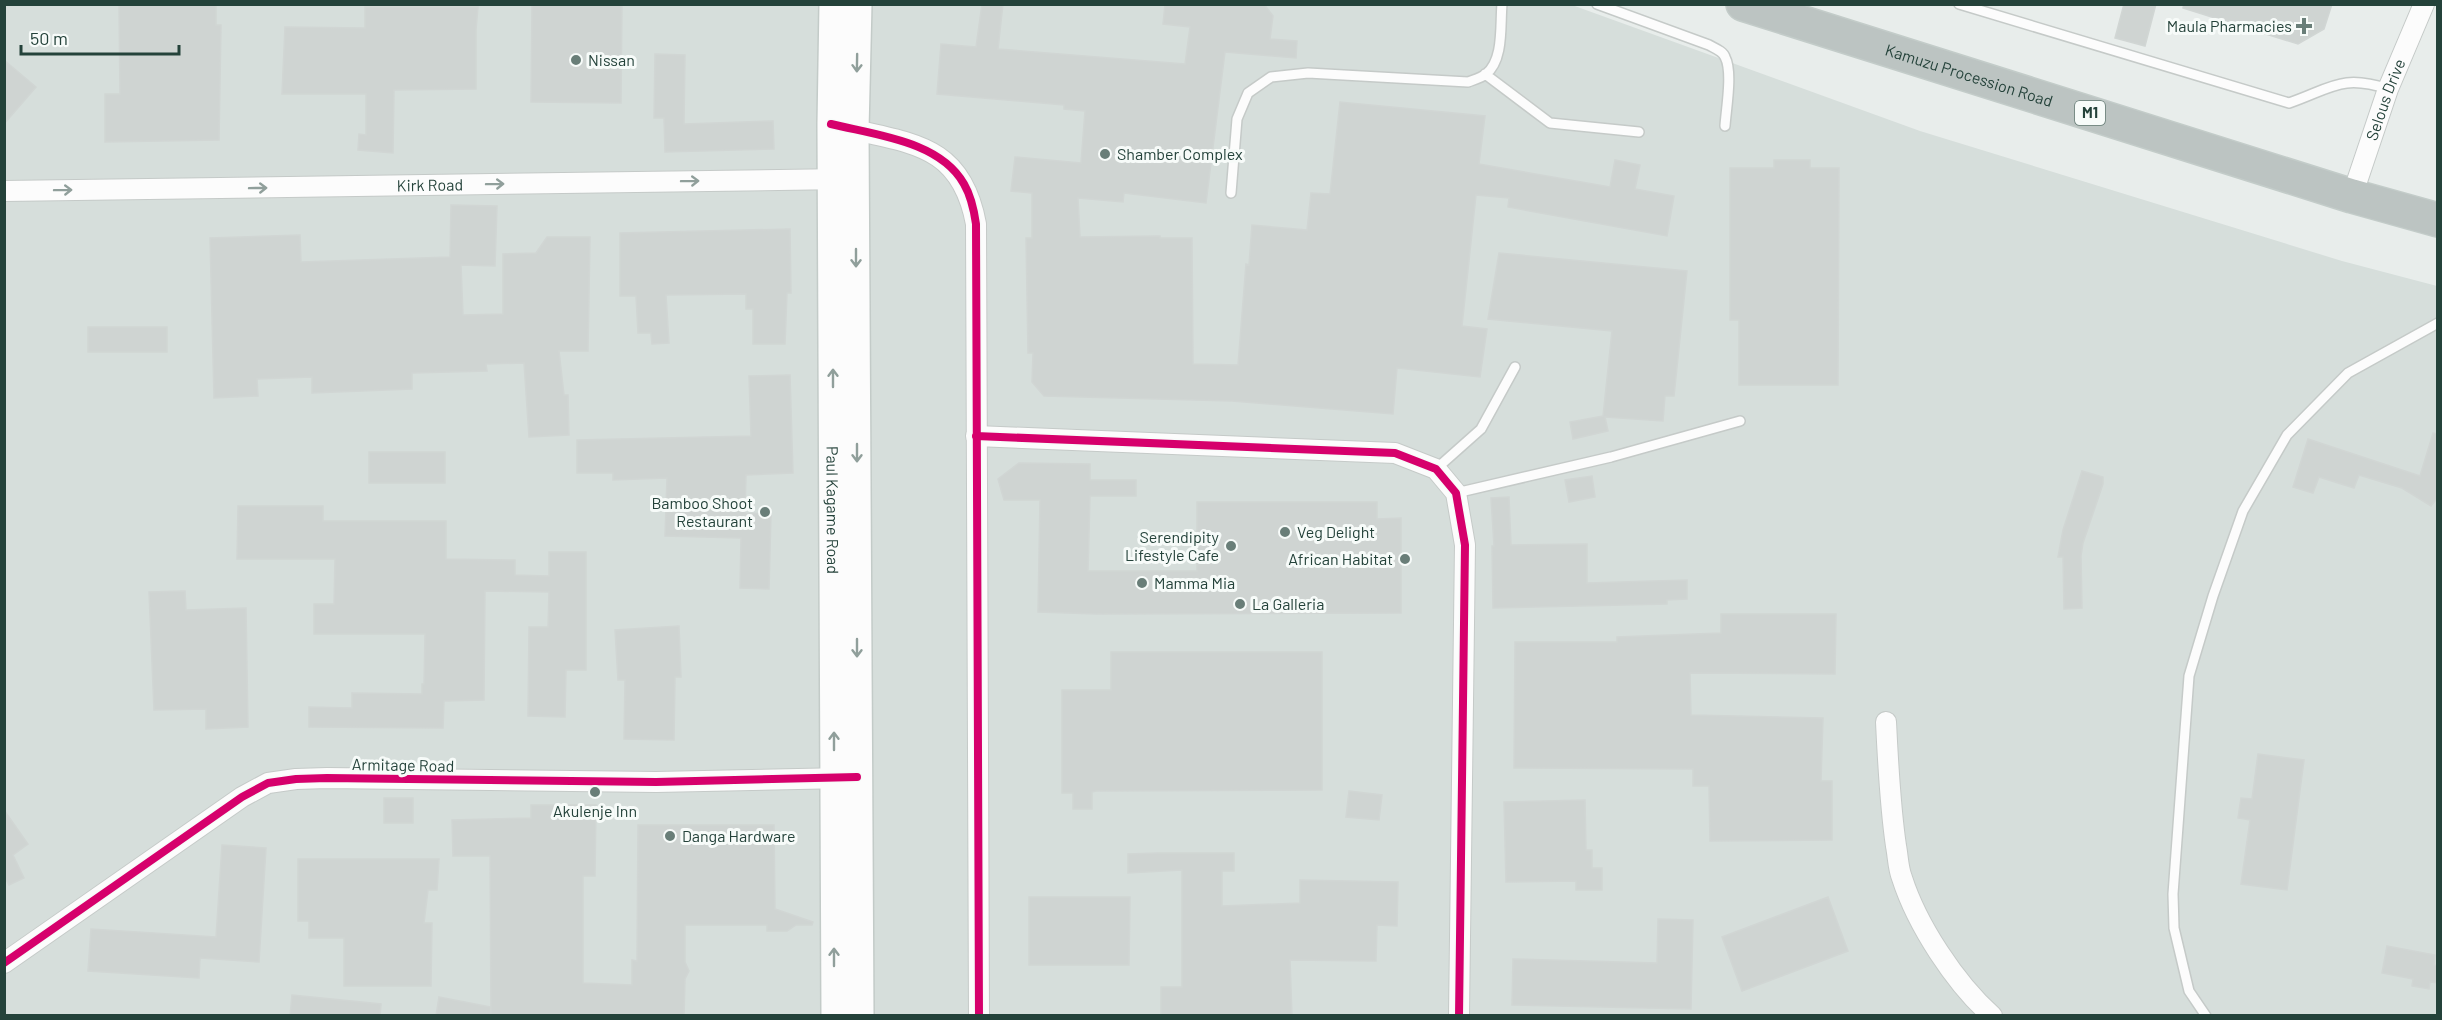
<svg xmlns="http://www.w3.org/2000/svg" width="2442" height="1020" font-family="Barlow,sans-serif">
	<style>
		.built { fill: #d6dedb }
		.building { fill: #cfd4d2; stroke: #d1d6d4; stroke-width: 1.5 }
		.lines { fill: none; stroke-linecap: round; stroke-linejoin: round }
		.lane-casing { stroke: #c5cac8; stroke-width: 12 }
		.street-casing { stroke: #c5cac8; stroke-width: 22 }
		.secondary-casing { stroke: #c3cbc8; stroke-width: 30 }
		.highway-casing { stroke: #c3ccc9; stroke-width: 36 }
		.lane { stroke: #fcfcfc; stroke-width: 9 }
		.street { stroke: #fcfcfc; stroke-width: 20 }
		.secondary { stroke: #fcfcfc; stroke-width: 27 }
		.highway { stroke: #bcc4c2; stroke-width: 33 }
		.cycleway-casing { stroke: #f7fbf9; stroke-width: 11 }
		.cycleway { stroke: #d6006c; stroke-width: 8 }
		.oneway { stroke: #909f9b }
		.poi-dot { fill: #697e78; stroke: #f7fbf9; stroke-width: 2 }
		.labels { text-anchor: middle; stroke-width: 6; stroke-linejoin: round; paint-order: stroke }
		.shield { fill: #f7fbf9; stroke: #637a73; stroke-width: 1.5 }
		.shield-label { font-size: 15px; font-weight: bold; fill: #24423a }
		.poi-label { font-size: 16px; fill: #24423a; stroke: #f7fbf9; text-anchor: start }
		.street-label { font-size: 16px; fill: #24423a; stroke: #f7fbf9 }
	</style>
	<rect width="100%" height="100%" fill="#e8edeb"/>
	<path class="built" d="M5,5H1572L1920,131L2342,261L2437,286V1015L5,1016Z"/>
	<path class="building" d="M119,4H216V25H221L219,140L105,142V94H120Z
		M532,4H622L621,103L531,102Z
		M982,4H1003L998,49L1185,64L1190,27L1163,24L1165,4H1264L1273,16L1270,39L1297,41L1296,58L1225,52L1206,203L1124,193L1123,202L1078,198L1080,237L1160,236V238H1192L1193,364L1238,365L1246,264L1249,265L1252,225L1307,230L1311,193L1330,194L1340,102L1485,116L1479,164L1610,187L1615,160L1640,165L1635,189L1674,196L1667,236L1508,207L1509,198L1476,195L1462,326L1487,329L1480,377L1397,368L1393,414L1232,401L1044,396L1032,382L1033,353H1028L1026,238H1032V193L1011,191L1015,157L1081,163L1085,111L1064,109V105L937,94L941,44L976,47Z
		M2124,4H2156L2145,46L2115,38Z
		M2184,4H2332L2324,29L2298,44L2183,8Z
		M365,7H478L476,30V89L394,90L393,153L358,150L359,134L366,135V94H282L285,27L365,28Z
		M655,54L685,55L684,124L773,121L774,149L665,152L664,118H654Z
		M4,60L36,87L4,124Z
		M1774,160H1810V168H1839L1838,385H1739V320H1730V168H1774Z
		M451,205L497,206L495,266L461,265L463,315L503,314V254L536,253L547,237H590L588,351H559L564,395H568L569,435L529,437L524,363L486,364L487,371L412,373V389L312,393V377L257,379L258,396L214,398L210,238L300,235L301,262L450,257Z
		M790,229L791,293H787L785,344H753V309H746V294L666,295L669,343L652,344L651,333H638L636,296H620V233Z
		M1499,253L1687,271L1674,396H1665L1663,421L1605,417L1608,431L1573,439L1570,422L1603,416L1612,331L1488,319Z
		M88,327H167V352H88Z
		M790,375L793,473L746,475L745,513L771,514L769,589L740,588L741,538L665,536L667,478L613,480V473H577V440L751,436L749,376Z
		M2433,433L2438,434V497L2431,506L2402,488L2359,475L2354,488L2319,477L2313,493L2293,487L2308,439L2420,476Z
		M369,452H445V483H369Z
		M1019,463L1090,464V480H1136V496H1090L1088,571H1197V502H1377V519L1401,518V613L1097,614L1038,612L1040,500H1004L998,479Z
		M2082,471L2103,477V484L2083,543L2081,556L2082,608L2064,609L2063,557H2058L2063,530Z
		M1592,476L1595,497L1569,502L1565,480Z
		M1509,497L1511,545L1587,544V583L1687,580V599L1667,600V604L1493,608L1492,546H1494L1491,498Z
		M238,506H323V521H446V559L515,560V575L549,576V552H586V670H566L565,717L528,716L529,627H548L549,592L485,591L484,700L444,701L443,728L309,727V707L352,708V693L422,694V684H424L425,634H314V604H334L335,559H237Z
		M185,591L186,610L246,608L248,727L206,729V709L154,710L149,592Z
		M1721,614H1836L1835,674L1690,673L1691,715L1823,718L1821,781H1832V840L1710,841L1709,786H1693V769L1514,768L1515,642H1617V637L1721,633Z
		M679,626L681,677H675L674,740L624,739L625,680H618L615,630Z
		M1111,652H1322V790L1096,791L1092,792V809H1073V793H1062V690H1111Z
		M2258,754L2304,760L2287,890L2241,884L2250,820L2238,818L2241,798L2252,799Z
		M1349,791L1382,795L1379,820L1346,817Z
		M384,798H413V823H384Z
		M1585,800L1586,850H1592V868H1602V890H1576V881L1506,882L1504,802Z
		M531,805H596L595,876H583V983L632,985V960L637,961L638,825H774L775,909L813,922L812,925H796L787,931H767V925H685V962L689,971L685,979L684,1016H491L490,856H453L452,820L531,818Z
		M4,810L28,844L13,855L24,878L9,885L4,876Z
		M222,845L266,848L259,962L200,958L199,978L88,971L91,929L216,937Z
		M1158,853H1234V871H1222V906L1300,903V880L1398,882L1397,926L1377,925L1376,961L1290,960L1292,1016H1161V987H1182V870L1128,873V854Z
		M298,859H439L437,890H428L424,923H432L431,986H344V938H309V921H298Z
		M1029,897H1130L1129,965H1029Z
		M1828,897L1848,951L1742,991L1722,937Z
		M1658,919L1693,920L1691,1009L1512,1005L1513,959L1657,963Z
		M2387,946L2435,955L2434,965L2438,966V983L2430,982L2429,989L2412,986L2413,979L2382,973Z
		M292,995L381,1004L380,1016H290Z
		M439,997L491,1007L490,1016H436Z"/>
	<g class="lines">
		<g class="lane-casing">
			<path id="lane" d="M1597,4L1709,45C1714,48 1723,51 1725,57C1733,72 1726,109 1725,126
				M1959,4L2289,103C2332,88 2342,74 2388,89
				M1485,74L1550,123L1639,132
				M1231,193L1237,119L1248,93L1271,77L1308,73L1468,82C1473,80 1481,78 1486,74C1504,60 1500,25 1502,4
				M1436,469L1481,429L1515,367
				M1456,493L1611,457L1740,421
				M2206,1016L2189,991L2174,928L2173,894L2189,676L2213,596L2243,511L2287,435L2348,373L2438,323"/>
		</g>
		<g class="street-casing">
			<g id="street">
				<path d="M842,127C911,144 961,143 976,224L979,1016"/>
				<path id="s1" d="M4,191L845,179"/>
				<path id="s2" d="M2352,196L2388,89L2424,4"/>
				<path d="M976,436L1395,453L1436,469L1456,493L1465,545L1459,1016"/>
				<path d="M1886,722C1888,764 1890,805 1896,846C1898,856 1898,868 1902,878C1917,925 1955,983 1992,1016"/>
				<path d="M4,963L242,797L268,783L296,779L327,778L656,782L846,778"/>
			</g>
		</g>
		<g class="secondary-casing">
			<g id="secondary">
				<path id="s3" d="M833,4L831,124L835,1016"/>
				<path d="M858,4L855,130L860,1016"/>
			</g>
		</g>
		<g class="highway-casing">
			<g id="highway">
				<path id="s4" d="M1743,4L2352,196L2438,220"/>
			</g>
		</g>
		<use href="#lane" class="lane"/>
		<use href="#street" class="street"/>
		<use href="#secondary" class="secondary"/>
		<use href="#highway" class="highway"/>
		<g class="cycleway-casing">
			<path id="cycleway" d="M831,124C875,135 940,141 964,184C971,196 974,210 976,224L979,1016
				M976,436L1395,453L1436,469L1456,493L1465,545L1459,1016
				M4,963L242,797L268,783L296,779L327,778L656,782L857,777"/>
		</g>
		<use href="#cycleway" class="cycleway"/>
	</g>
	<defs><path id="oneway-shaft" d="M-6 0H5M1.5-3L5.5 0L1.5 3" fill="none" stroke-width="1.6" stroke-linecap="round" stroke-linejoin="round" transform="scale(1.5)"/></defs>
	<g class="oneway">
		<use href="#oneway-shaft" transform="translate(857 63) rotate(91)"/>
		<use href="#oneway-shaft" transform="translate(690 181) rotate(-1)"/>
		<use href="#oneway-shaft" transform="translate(495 184) rotate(-1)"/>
		<use href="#oneway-shaft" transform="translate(258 188) rotate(-1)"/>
		<use href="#oneway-shaft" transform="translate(63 190) rotate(-1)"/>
		<use href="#oneway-shaft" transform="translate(856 258) rotate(90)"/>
		<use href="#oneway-shaft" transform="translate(833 378) rotate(-90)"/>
		<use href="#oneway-shaft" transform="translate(857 453) rotate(90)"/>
		<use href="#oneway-shaft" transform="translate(857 648) rotate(90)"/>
		<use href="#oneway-shaft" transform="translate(834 741) rotate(-90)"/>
		<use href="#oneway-shaft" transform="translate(834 957) rotate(-90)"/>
	</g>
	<g class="poi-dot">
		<path d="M2301 17h6v6h6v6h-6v6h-6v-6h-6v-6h6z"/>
		<circle cx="576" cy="60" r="6"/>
		<circle cx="1105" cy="154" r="6"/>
		<circle cx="765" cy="512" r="6"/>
		<circle cx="1285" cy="532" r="6"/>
		<circle cx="1231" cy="546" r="6"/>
		<circle cx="1405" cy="559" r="6"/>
		<circle cx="1142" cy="583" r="6"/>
		<circle cx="1240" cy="604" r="6"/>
		<circle cx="595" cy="792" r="6"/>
		<circle cx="670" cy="836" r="6"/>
	</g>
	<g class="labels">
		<rect class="shield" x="2075" y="101" width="30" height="24" rx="4.5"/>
		<g class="shield-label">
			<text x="2090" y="118">M1</text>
		</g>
		<g class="poi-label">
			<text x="2292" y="32" text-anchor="end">Maula Pharmacies</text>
			<text x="588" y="66">Nissan</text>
			<text x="1117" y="160">Shamber Complex</text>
			<text x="753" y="509" text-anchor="end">Bamboo Shoot<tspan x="753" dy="18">Restaurant</tspan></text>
			<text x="1297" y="538">Veg Delight</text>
			<text x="1219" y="543" text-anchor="end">Serendipity<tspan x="1219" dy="18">Lifestyle Cafe</tspan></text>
			<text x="1393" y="565" text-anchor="end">African Habitat</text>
			<text x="1154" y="589">Mamma Mia</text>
			<text x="1252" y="610">La Galleria</text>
			<text x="595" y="817" text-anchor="middle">Akulenje Inn</text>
			<text x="682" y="842">Danga Hardware</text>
		</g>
		<g class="street-label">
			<text dy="6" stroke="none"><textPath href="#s4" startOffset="237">Kamuzu Procession Road</textPath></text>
			<text dy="6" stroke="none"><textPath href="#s2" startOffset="102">Selous Drive</textPath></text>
			<text dy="6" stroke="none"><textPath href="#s1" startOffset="426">Kirk Road</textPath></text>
			<text dy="6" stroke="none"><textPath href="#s3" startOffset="506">Paul Kagame Road</textPath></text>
			<text transform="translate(403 765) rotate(1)" y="6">Armitage Road</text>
		</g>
	</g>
	<rect width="2442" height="1020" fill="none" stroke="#24423a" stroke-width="12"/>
	<path d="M21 45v9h158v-9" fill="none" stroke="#24423a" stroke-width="3"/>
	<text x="30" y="45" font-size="18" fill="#24423a" stroke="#f7fbf9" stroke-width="4.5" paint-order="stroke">50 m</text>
</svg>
